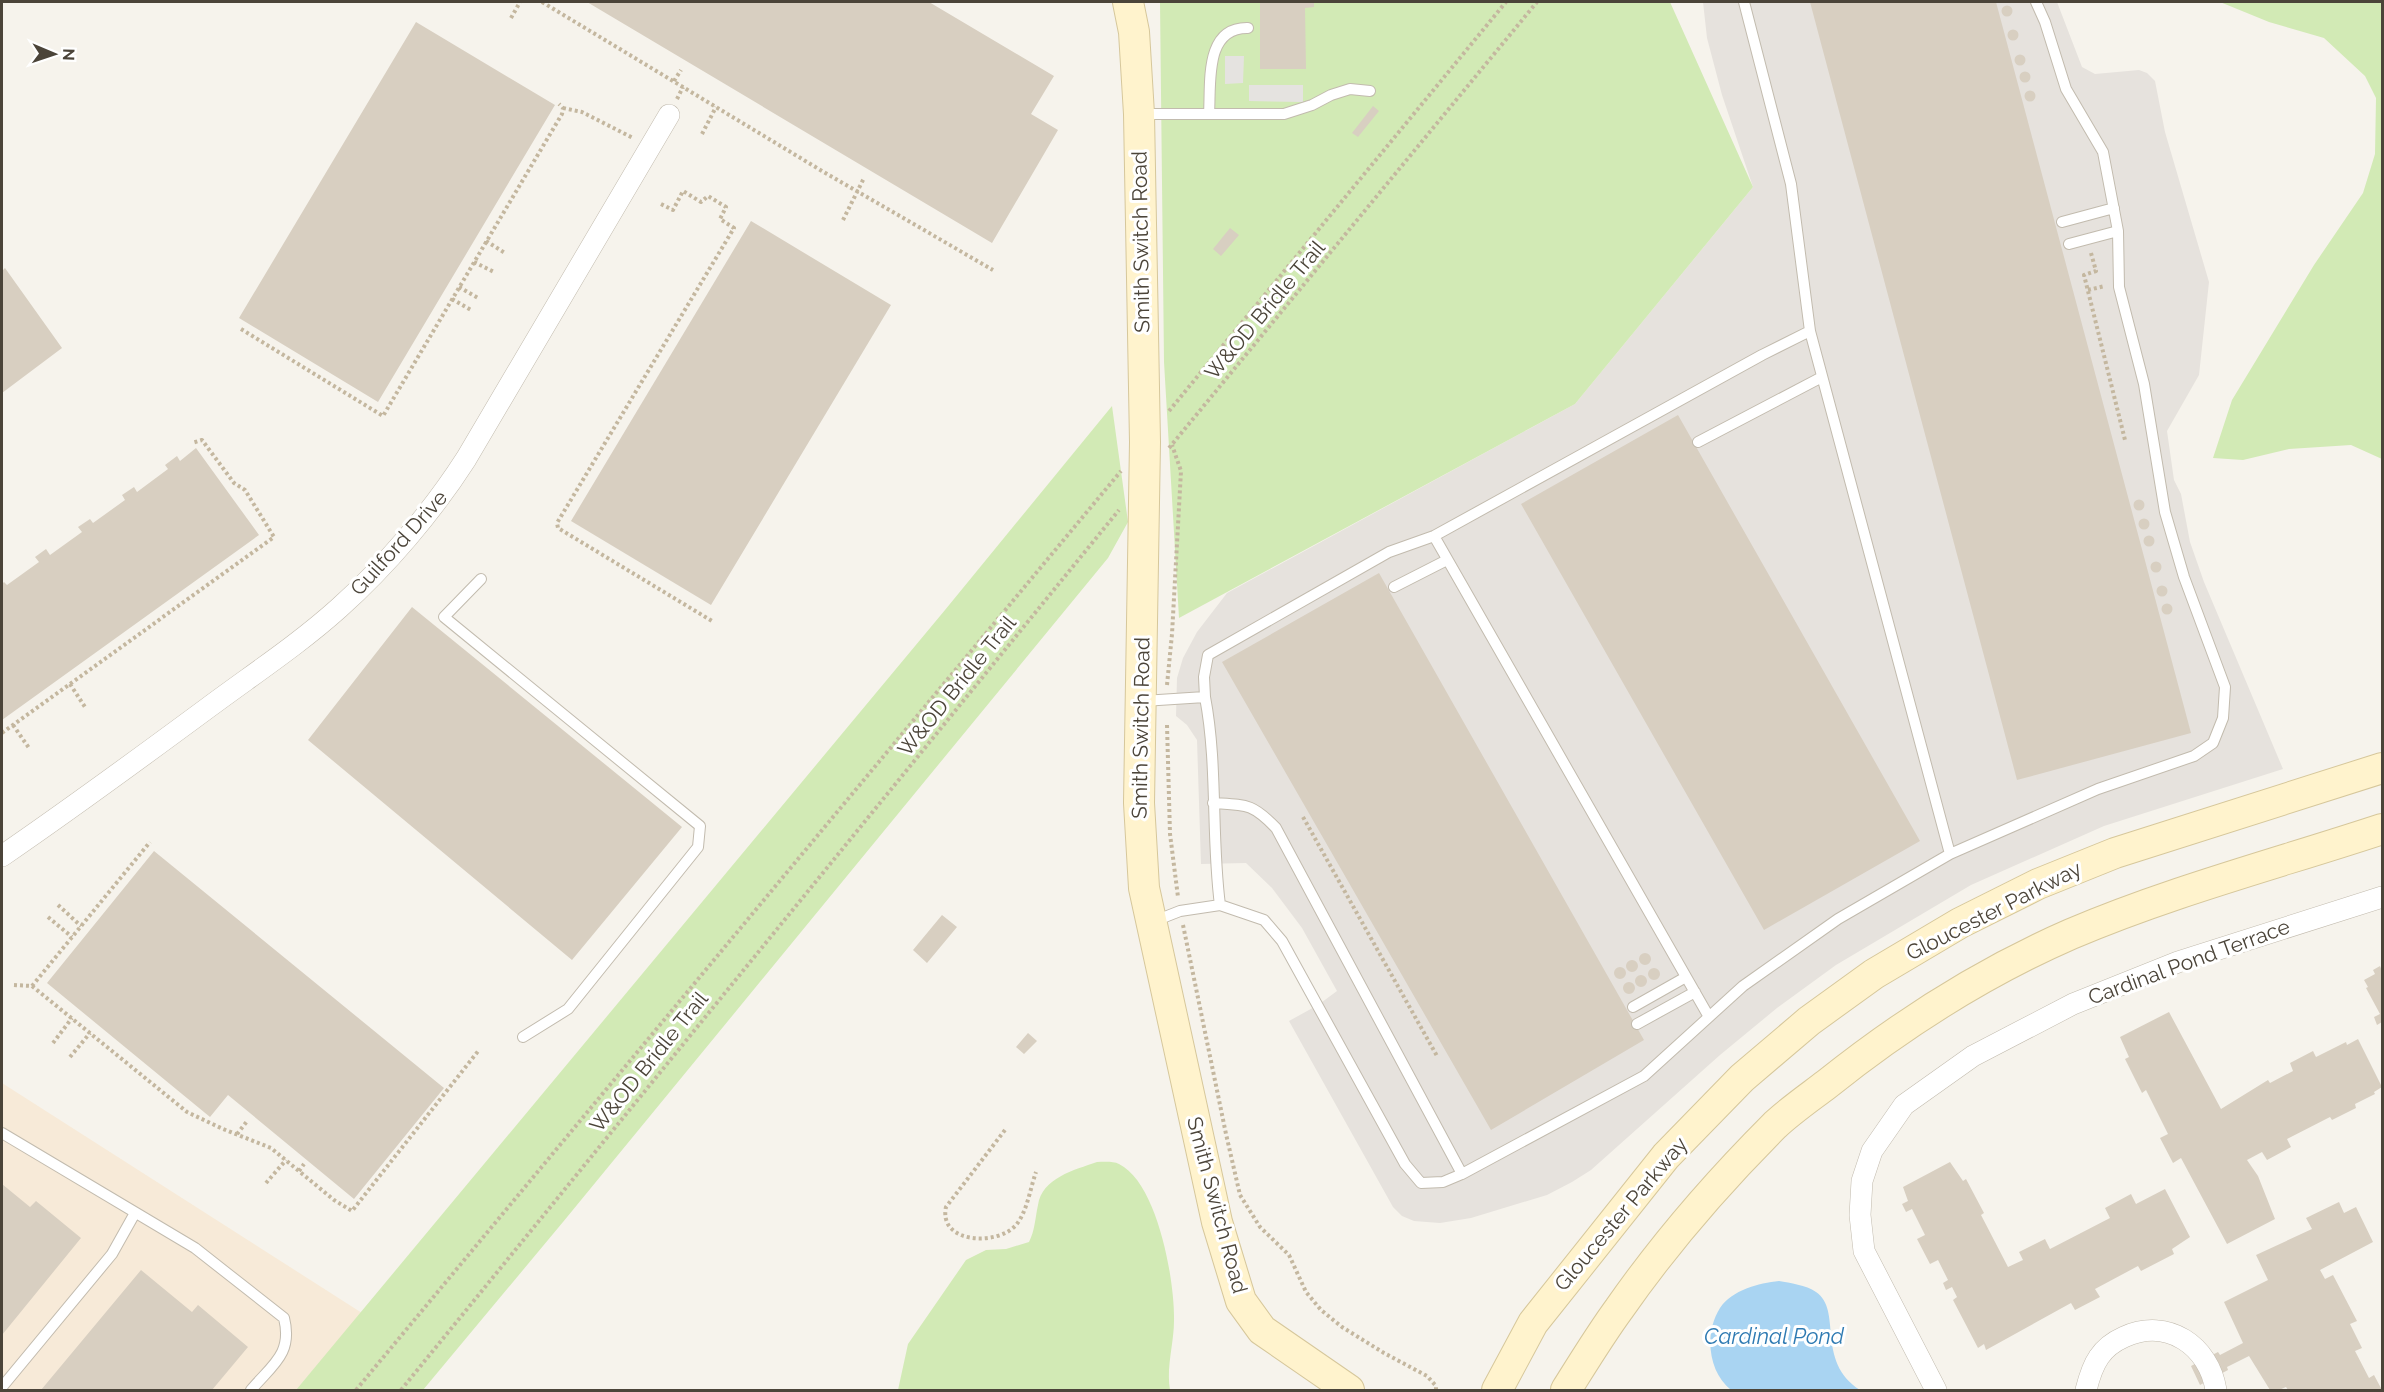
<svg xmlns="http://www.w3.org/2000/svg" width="2384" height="1392" font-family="Raleway,sans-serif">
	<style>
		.commercial { fill: #f7ead8 }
		.industrial { fill: #e6e2dd }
		.green { fill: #d2eab5 }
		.parking { fill: #e5e3e0 }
		.water { fill: #a9d4f2 }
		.building { fill: #d8cfc1 }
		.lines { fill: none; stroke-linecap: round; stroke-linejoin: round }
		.lane-casing { stroke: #c2bbae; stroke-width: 12 }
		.street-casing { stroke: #c2bbae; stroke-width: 22 }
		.secondary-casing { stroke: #d6c79b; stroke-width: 32 }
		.path { stroke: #c4b79f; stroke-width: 4; stroke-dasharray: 3 3; stroke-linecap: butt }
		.lane { stroke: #fff; stroke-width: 10 }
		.street { stroke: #fff; stroke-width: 21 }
		.secondary { stroke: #fff3cd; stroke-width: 30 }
		.labels { text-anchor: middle; stroke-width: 6; stroke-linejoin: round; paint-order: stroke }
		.street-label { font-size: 21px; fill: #4b4439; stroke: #fff }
		.water-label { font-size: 22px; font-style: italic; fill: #2e7ab2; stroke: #fff }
	</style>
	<rect width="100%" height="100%" fill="#f6f3ec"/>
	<path class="commercial" d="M2,1083L362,1313L296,1390H2Z"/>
	<path class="industrial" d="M1703,2H2057L2082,67L2095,74L2139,70L2147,73L2155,81L2165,132L2209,282L2199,375L2167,431L2174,480L2181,494L2190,542L2204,582L2283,769L2104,826L1971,885L1836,965L1777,1008L1720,1055L1591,1170L1572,1182L1547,1195L1471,1218L1440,1223L1414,1221L1402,1216L1393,1207L1289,1021L1318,1005L1337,991L1302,928L1272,888L1246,863L1201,864L1197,740L1187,725L1176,716L1177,678L1183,658L1197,632L1227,593L1575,404L1753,187L1722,95L1707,38Z"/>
	<path class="green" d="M1160,2H1670L1753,187L1575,404L1179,618L1164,362Z
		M2220,2H2382V459L2351,445L2289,449L2243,460L2213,458L2232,400L2314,265L2363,193L2375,154L2376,98L2365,76L2324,38L2269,22Z
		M1112,406L1128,522L1108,558L563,1222L423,1390H296L945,610Z
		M1097,1162C1104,1162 1113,1161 1119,1164C1158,1183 1175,1282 1174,1321C1174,1343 1166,1368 1170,1390H898L908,1344L966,1260L986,1250L1006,1249L1029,1242C1035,1230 1035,1219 1038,1205C1042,1178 1074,1170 1097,1162Z"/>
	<path class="parking" d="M1225,56H1244L1243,83L1225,84Z
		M1249,85H1303V102L1249,101Z"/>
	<path class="water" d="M1779,1281C1790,1283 1806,1285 1816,1292C1843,1310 1815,1361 1860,1390H1731C1708,1372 1704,1333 1720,1308C1732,1290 1759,1283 1779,1281Z"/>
	<path class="building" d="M587,2H929L1054,76L1031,114L1058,130L992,243Z
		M1260,2H1314V7L1305,8L1306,69H1260Z
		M1810,2H1996L2191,733L2017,780Z
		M2001.5 11a5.5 5.5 0 1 1 11 0a5.5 5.5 0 1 1-11 0Z
		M416,22L555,105L378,402L239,318Z
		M2007.5 35a5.5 5.5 0 1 1 11 0a5.5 5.5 0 1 1-11 0Z
		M2014.5 60a5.5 5.5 0 1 1 11 0a5.5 5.5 0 1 1-11 0Z
		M2019.5 77a5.5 5.5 0 1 1 11 0a5.5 5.5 0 1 1-11 0Z
		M2024.5 96a5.5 5.5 0 1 1 11 0a5.5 5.5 0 1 1-11 0Z
		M1373,106L1379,111L1358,137L1352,133Z
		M751,221L891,305L711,605L571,521Z
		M1230,228L1239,235L1221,256L1213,249Z
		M5,268L62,348L2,393V271Z
		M1678,415L1920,841L1764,930L1521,504Z
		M196,448L259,535L2,720V584L4,582L7,585L39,562L35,557L46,549L50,555L82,532L78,527L90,519L93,523L125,500L122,495L134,487L137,492L168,469L165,465L177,456L180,461Z
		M2133.5 505a5.5 5.5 0 1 1 11 0a5.5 5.5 0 1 1-11 0Z
		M2138.5 524a5.5 5.5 0 1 1 11 0a5.5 5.5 0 1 1-11 0Z
		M2143.5 541a5.5 5.5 0 1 1 11 0a5.5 5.5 0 1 1-11 0Z
		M2150.5 567a5.5 5.5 0 1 1 11 0a5.5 5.5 0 1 1-11 0Z
		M1379,573L1644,1040L1491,1130L1222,662Z
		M2156.5 591a5.5 5.5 0 1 1 11 0a5.5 5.5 0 1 1-11 0Z
		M2161.5 609a5.5 5.5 0 1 1 11 0a5.5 5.5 0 1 1-11 0Z
		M412,607L682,827L572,960L308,740Z
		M154,851L444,1088L354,1199L228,1095L210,1117L47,983Z
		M942,915L957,927L927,963L913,950Z
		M1639 959a6 6 0 1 1 12 0a6 6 0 1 1-12 0Z
		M1626 966a6 6 0 1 1 12 0a6 6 0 1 1-12 0Z
		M2380,966L2382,971V1022L2377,1025L2374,1017L2380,1014L2366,988L2368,987L2364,980L2375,974L2373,970Z
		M1614 973a6 6 0 1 1 12 0a6 6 0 1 1-12 0Z
		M1648 974a6 6 0 1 1 12 0a6 6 0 1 1-12 0Z
		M1635 981a6 6 0 1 1 12 0a6 6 0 1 1-12 0Z
		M1623 988a6 6 0 1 1 12 0a6 6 0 1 1-12 0Z
		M2169,1012L2221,1109L2268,1080L2270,1083L2293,1071L2290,1063L2313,1051L2316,1057L2346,1042L2347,1045L2358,1039L2382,1087L2374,1092L2375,1094L2355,1104L2356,1108L2332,1120L2330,1117L2287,1139L2291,1147L2267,1160L2262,1152L2247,1160L2258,1176L2275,1219L2227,1244L2181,1158L2173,1163L2160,1138L2168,1134L2146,1090L2142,1093L2125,1059L2129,1057L2120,1037Z
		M1028,1033L1037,1041L1024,1054L1016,1047Z
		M1950,1162L1963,1181L1966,1179L1984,1213L1981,1215L2008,1267L2023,1260L2019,1252L2045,1239L2050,1249L2110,1218L2105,1208L2131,1194L2136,1204L2165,1189L2190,1237L2172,1249L2174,1254L2141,1271L2138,1266L2095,1289L2100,1297L2075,1310L2071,1303L1986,1350L1984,1344L1978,1348L1953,1300L1957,1297L1952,1287L1946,1290L1943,1283L1948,1280L1938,1260L1930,1264L1917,1239L1925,1235L1912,1209L1906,1212L1902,1204L1908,1201L1903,1187Z
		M2,1184L30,1207L36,1201L81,1238L2,1335Z
		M2339,1202L2344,1213L2356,1207L2373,1242L2320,1270L2325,1279L2333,1275L2357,1321L2350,1324L2362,1348L2355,1351L2369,1378L2374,1375L2382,1390H2288L2286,1387L2279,1390H2270L2249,1356L2227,1367L2228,1370L2200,1385L2191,1366L2218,1352L2220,1355L2243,1343L2224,1302L2268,1280L2256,1255L2312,1229L2306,1218Z
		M141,1270L192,1312L198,1305L248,1347L212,1390H41Z"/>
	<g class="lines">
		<g class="lane-casing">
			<path id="lane" d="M1142,114H1284L1312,105L1331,95L1350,89L1370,91
				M1209,114C1211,83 1204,27 1248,28
				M2062,222L2114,208
				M2069,244L2118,231
				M1810,331L1950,854
				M1698,442L1822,377
				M1434,536L1709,1017
				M481,579L444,617L700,826L698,847L568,1009L523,1037
				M1394,587L1447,560
				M1205,697C1218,765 1211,836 1220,905
				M1143,701L1205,697L1204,677L1208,655L1389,552L1434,536L1762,355L1810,331L1791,184L1744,2
				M1213,803C1246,805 1252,803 1276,828L1462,1174
				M1152,922L1180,911L1220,905L1264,920L1282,941L1405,1164L1421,1183L1443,1182L1462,1174L1644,1076L1743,986L1838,919L1950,854L2098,789L2194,756L2213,743L2223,718L2225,687L2184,577L2165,512L2144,384L2119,287L2118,231L2103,152L2066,89L2045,22L2036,2
				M1633,1007L1686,977
				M1637,1024L1695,992
				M2,1133L195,1248L284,1318C293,1354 272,1365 251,1390
				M2,1387L112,1254L135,1213"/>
		</g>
		<g class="street-casing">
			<path id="street" d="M2,856C72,808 140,758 209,707C252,675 299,644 339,608C386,566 432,512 466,459L669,115
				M1936,1390L1864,1251L1860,1215L1862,1181L1872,1151L1904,1105L1973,1056L2073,1004L2178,962L2382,897
				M2086,1390C2089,1378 2092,1367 2099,1357C2105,1348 2115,1341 2124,1337C2168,1317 2209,1346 2216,1390"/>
		</g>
		<g class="secondary-casing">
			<path id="secondary" d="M1128,2L1134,32L1139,114L1145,442L1139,803L1144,888L1217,1222L1241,1301L1262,1330L1349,1390
				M1497,1390L1533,1323L1666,1156L1742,1078L1809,1021L1874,974L1960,923L2038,884L2115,853L2382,768
				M1566,1390C1583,1363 1600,1335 1619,1309C1665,1243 1718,1182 1775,1125C1791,1110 1810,1097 1827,1084C1902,1024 1984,972 2071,934C2172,891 2279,863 2382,829"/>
		</g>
		<path class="path" d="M542,2L822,171L993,270
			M511,18L520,2
			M674,81L681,70
			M677,99L683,87
			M563,108L582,112L633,138
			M702,134L716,107
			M661,204L673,210L683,191L701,202L708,196L726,207L720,219L734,228L557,523L558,528L712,621
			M843,220L864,178
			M486,241L505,253
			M2091,253L2096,271L2084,275L2125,440
			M474,262L494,272
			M459,287L478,298
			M2088,290L2105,286
			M452,299L471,310
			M241,329L383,416L562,114L563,108L559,104
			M1169,411L1506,2
			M1169,448L1537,2
			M70,684L85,707
			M1167,685L1172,634L1181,471L1172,445
			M13,725L29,748
			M1167,725L1170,834L1178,897
			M2,733L274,537L245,490L234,483L202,440L192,443
			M1303,817L1437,1056
			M58,905L81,926
			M48,917L72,937
			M1183,925L1226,1134L1240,1195L1260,1227L1289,1255L1306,1292L1321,1310L1342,1327L1384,1353L1427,1376L1436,1386V1390
			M14,985L32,986L187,1112L223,1129L271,1148L334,1200L352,1211L479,1050
			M32,986L150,842
			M53,1043L72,1018
			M70,1057L90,1033
			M1005,1130L946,1207C938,1244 998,1246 1016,1225C1027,1212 1030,1189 1036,1172
			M237,1134L248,1120
			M299,1171L304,1164
			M266,1183L286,1160
			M356,1390L1121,471
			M401,1390L1119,510"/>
		<use href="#lane" class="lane"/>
		<use href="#street" class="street"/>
		<use href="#secondary" class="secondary"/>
	</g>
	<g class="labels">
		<g class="street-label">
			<text transform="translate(1141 242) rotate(-91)" y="7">Smith Switch Road</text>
			<text transform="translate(1265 310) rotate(-50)" y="7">W&amp;OD Bridle Trail</text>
			<text transform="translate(399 543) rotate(-48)" y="7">Guilford Drive</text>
			<text transform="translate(957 686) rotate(-51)" y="7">W&amp;OD Bridle Trail</text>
			<text transform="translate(1141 728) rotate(-89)" y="7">Smith Switch Road</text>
			<text transform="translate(1994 911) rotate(-27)" y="7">Gloucester Parkway</text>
			<text transform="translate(2189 962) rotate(-20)" y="7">Cardinal Pond Terrace</text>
			<text transform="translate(649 1062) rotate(-51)" y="7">W&amp;OD Bridle Trail</text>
			<text transform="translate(1217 1205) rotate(75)" y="7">Smith Switch Road</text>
			<text transform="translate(1621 1214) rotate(-50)" y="7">Gloucester Parkway</text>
		</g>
		<g class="water-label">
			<text x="1774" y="1344">Cardinal Pond</text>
		</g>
	</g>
	<rect width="2384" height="1392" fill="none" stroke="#4b4439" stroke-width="6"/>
	<g transform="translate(54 54) rotate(92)" stroke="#ffffff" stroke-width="4.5" paint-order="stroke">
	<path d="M0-4.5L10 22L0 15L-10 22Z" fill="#4b4439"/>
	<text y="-9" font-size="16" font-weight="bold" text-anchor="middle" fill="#4b4439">N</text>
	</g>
</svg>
